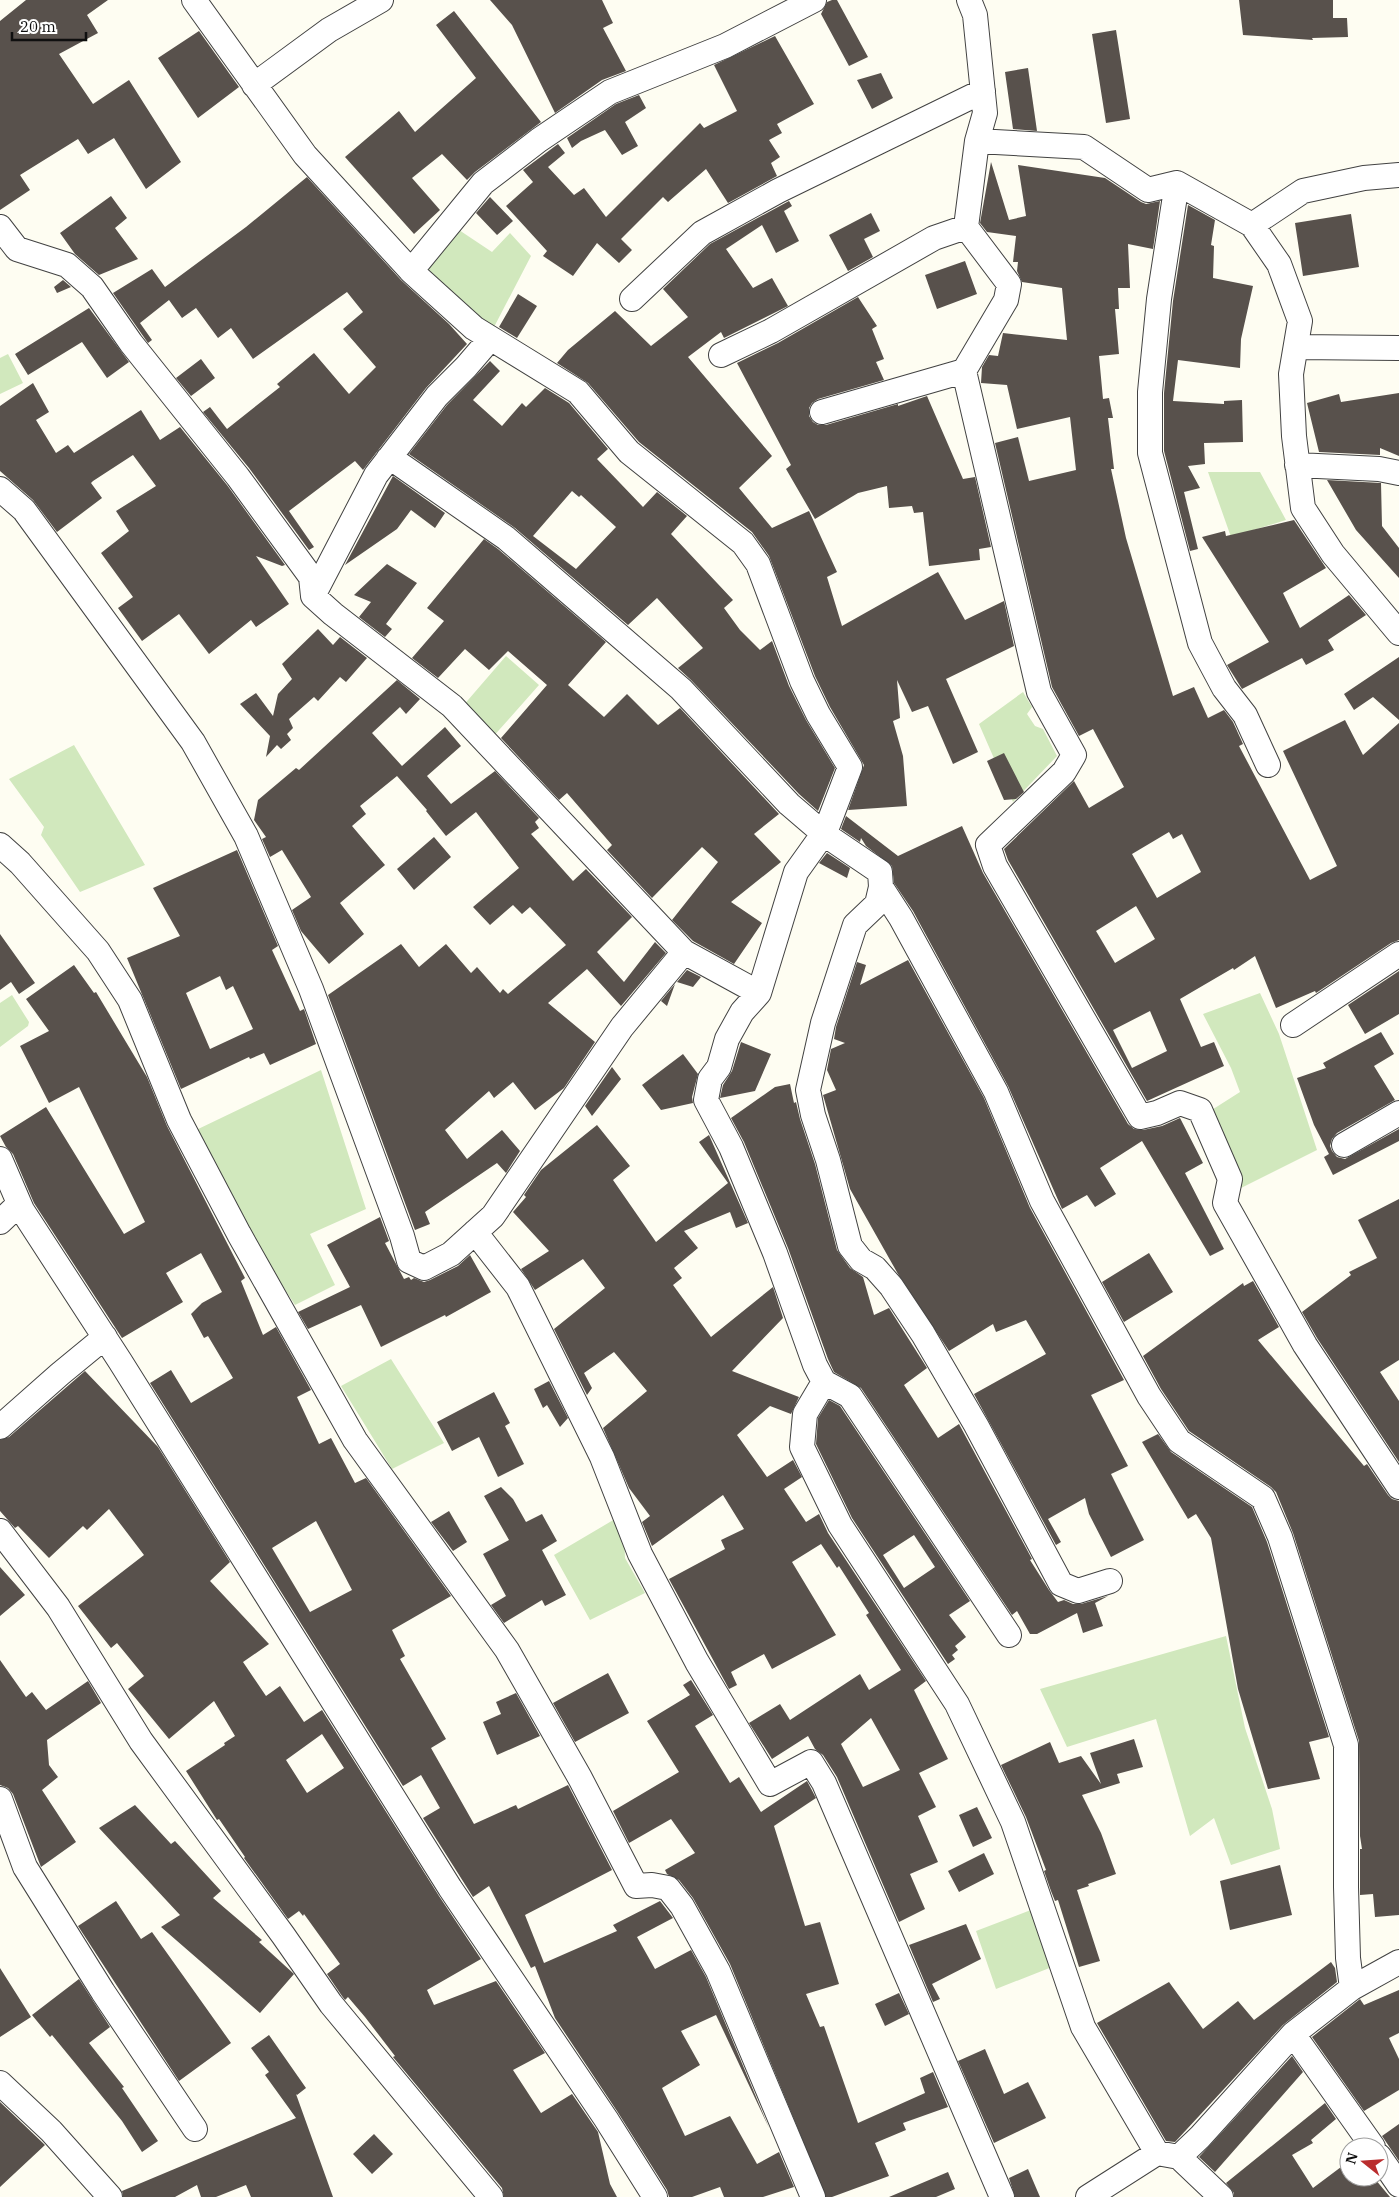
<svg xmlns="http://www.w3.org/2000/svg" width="1399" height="2197" font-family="'IBM Plex Serif',serif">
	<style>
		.green { fill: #d1e8bd }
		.building { fill: #58514c; fill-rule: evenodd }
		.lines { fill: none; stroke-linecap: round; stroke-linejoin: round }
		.minor-casing { stroke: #424242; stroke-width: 26 }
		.minor { stroke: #fff; stroke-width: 24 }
	</style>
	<rect width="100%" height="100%" fill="#fefdf2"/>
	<path class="green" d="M459,230L492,252L510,233L531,256L493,329L425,275L426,265Z
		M8,354L23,383L0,394V358Z
		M1208,472H1260L1286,520L1231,537Z
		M506,656L539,685L491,739L462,707Z
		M1023,692L1032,707L1027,714L1035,726L1043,729L1057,756L1013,802L979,724Z
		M74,745L145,865L80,892L41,835L44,827L9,779Z
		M1260,993L1279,1034L1317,1150L1239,1189L1207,1113L1240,1092L1231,1068L1203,1014Z
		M12,995L29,1022L28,1026L0,1047V1003Z
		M321,1070L366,1209L310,1234L335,1285L295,1305L244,1226L194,1131Z
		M391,1359L444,1443L392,1469L341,1386Z
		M615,1519L624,1533L625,1558L645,1593L590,1620L554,1555Z
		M1226,1636L1245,1728L1272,1809L1280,1849L1231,1865L1214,1818L1190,1836L1156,1719L1067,1747L1040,1689Z
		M1036,1908L1057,1965L996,1989L976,1931Z"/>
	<path class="building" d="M26,0H108L87,15L98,33L59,54L93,104L129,80L181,162L146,189L114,138L88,154L78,139L20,175L30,190L0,210V21Z
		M490,0H602L613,23L603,28L626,71L602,80L555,113L512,25Z
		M832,0H837L868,57L849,66L821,14L827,2Z
		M1239,0H1333V18H1347L1348,37L1312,38L1313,40L1243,35Z
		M454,11L541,122L475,172L467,180L442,154L412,178L440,210L414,234L345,157L399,111L415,132L476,78L436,25Z
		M1116,30L1130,119L1106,123L1092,34Z
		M199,31L239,87L198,118L158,58Z
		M775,36L814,104L777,124L782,133L769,140L780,157L771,163L777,176L728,203L706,169L668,202L663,197L621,239L632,250L619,263L597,243L573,276L543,256L547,251L506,206L533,182L523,170L558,144L565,153L548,167L574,195L584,188L606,217L700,123L704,128L737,111L714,65Z
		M1028,68L1037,131L1013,129L1005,72Z
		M881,73L893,98L872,109L857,80Z
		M639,95L646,108L625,122L638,146L622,155L605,130L581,141L572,148L567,138L616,104Z
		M991,162L1009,220L1026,216L1018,165L1105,178L1141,202L1146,204L1160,201L1153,249L1128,244L1130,288H1118L1119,309H1115L1119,354L1099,356L1103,399L1109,398L1113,418H1108L1114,469H1111L1126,538L1173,696L1194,687L1208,718L1224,710L1233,722L1243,744L1239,746L1310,880L1337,866L1283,751L1345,720L1363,755L1399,723V940L1391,943L1316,993L1315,991L1276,1008L1255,956L1234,970L1233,968L1180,999L1201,1047L1214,1042L1224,1066L1147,1101L1008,860L1004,849L1074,781L1089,808L1124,787L1093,729L1079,736L1052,687L995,443L1018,437L1029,481L1076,470L1070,417L1017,429L1007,385L981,383L982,367L989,355L998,356L1003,333L1067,340L1062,288L1022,282L1017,271L1018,262H1013L1016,236L987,232L980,223ZM1169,832L1173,839L1182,834L1201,872L1157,898L1132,854ZM1136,906L1155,939L1115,963L1096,931ZM1150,1011L1167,1051L1132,1068L1113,1030Z
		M307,177L401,280L449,324L467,344L426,388L363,470L355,461L289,511L314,547L309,550L249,468L203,412L210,407L227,429L280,387L277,384L314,353L349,394L376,367L343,329L363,312L347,292L253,359L231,328L218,338L196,308L182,318L169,300L140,323L152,340L148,343L113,293L152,269L165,287L246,227Z
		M111,196L127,218L115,228L138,259L99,275L75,254L60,233Z
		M490,197L513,221L497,235L476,213Z
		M789,201L792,206L784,211L799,241L776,253L762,225L726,249L753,288L772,278L788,306L724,338L721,332L688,357L772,456L739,488L772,528L809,511L837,572L827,577L842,626L938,572L965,620L1004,601L1014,646L946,679L978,752L953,764L928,706L912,712L897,680L900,718L893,721L903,756L907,806L848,810L864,765L830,707L815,676L769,556L752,532L639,442L588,383L557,363L568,350L615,311L651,346L688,317L663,289L710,244Z
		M1188,205L1215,220L1211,245L1214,246L1213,278L1253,286L1241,339L1240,368L1178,360L1173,401L1224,404V401L1242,400L1243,442L1204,443L1205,464L1188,466L1200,488L1184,492L1198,549L1190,551L1164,451V393L1173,301Z
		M871,213L880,231L864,239L873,257L848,271L829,235Z
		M1351,214L1359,267L1303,276L1295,223Z
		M965,261L977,294L937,309L925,275Z
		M63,280L71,287L57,293L54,287Z
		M518,294L537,306L517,338L499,327Z
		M858,297L877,326L872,329L884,359L876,362L884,380L818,399L812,403L809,408V416L813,422L818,425H826L898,404V406L927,396L963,479L975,477L991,547L979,549L980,560L929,566L923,512L914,513L912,506L889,508L887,486L858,493L815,519L786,469L791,465L737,363L778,343Z
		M89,308L129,362L107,378L82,342L28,375L15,354Z
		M201,359L215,378L191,396L176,378Z
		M490,361L500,371L473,400L502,426L522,403L526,407L545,388L569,403L608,449L597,459L643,507L657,492L687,516L671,534L733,600L724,608L740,630L760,650L772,641L789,686L806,720L835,768L818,811L799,794L691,680L678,668L703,648L657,598L628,625L515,528L409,454L447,405ZM572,491L579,497L581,495L616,527L576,569L533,536Z
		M33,383L49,412L36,420L56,453L68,445L74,453L141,410L160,440L180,427L227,485L285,565L282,566L256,556L289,604L256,627L251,620L209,654L179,614L142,641L118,608L133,597L101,553L129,531L116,511L156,486L133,455L93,481L91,483L102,498L57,532L33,500L0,471V406Z
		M1399,393V456L1380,448V455L1319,452L1307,403L1339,394L1341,402Z
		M393,476L445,513L435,528L411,510L397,529L345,565Z
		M1327,480L1381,483L1382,526L1399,548V578L1356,530Z
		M1294,520L1326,568L1283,593L1300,628L1349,595L1366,615L1328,640L1334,650L1306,665L1302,658L1242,689L1227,665L1269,642L1202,537L1225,531L1226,536Z
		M484,539L498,549L606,642L568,685L604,717L627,694L658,725L680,708L779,814L754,834L781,862L731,902L762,923L734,964L693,941L672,920L718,862L702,847L652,898L607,850L612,845L567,793L559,800L501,738L547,685L508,651L489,670L465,649L438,678L412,658L444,621L427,608Z
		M387,564L417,583L386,624L392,629L385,637L359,617L371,602L354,595Z
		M318,629L333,645L340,637L367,658L346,682L340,677L318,701L314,697L289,719L293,728L287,734L291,740L281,749L277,745L266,757L270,736L240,704L256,693L273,716L278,694L292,679L282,664Z
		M1399,657V720L1373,697L1354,710L1344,694Z
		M397,680L420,699L406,714L400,707L372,733L402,766L445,727L461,746L427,776L451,804L495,771L539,818L535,822L539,828L531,834L573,881L586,869L632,917L597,952L624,982L655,942L666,953L621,1006L587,969L548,1003L595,1042L564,1088L535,1110L513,1082L494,1098L489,1091L445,1130L467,1159L502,1130L520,1151L506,1173L497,1163L425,1212L430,1224L415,1230L328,995L401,944L419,967L446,944L471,973L477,967L500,993L503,989L508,994L566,945L530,907L522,914L513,905L490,925L473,907L519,868L476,812L446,836L426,811L427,810L397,776L360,806L366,814L352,826L385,865L340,903L364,934L329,964L301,931L292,910L311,897L282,850L270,857L262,839L266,837L254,820L258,800L296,768L299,770Z
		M1004,753L1024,792L1016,799L1004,800L987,761Z
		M846,816L898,856L962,826L983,873L1128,1124L1134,1129L1143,1130L1162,1126L1180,1118L1203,1163L1185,1173L1224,1249L1210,1256L1142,1141L1100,1168L1116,1194L1095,1207L1087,1195L1062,1209L1008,1086L913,911L894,883L892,866L866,846L861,838L860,842L841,829Z
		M434,837L451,857L414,890L397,869Z
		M237,850L278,946L272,950L300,1011L304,1009L316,1044L270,1065L264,1053L250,1059L249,1057L181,1089L127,958L180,936L153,888ZM220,976L226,990L233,986L253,1029L210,1049L186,993Z
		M827,853L850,868L847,878L819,863Z
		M0,934L35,983L19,994L11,982L0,990Z
		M908,960L984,1098L1030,1208L1124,1380L1091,1395L1128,1466L1111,1474L1144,1540L1111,1557L1089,1514L1085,1498L1048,1519L1061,1542L1056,1545L974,1394L1046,1354L1026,1320L996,1332L993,1324L949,1351L898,1274L850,1189L823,1095L836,1090L827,1070L831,1049L845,1043L834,1039L836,1027L857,962L866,965L860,985Z
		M74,965L94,993L96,992L147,1077L167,1126L245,1278L241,1281L263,1335L276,1327L311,1390L297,1397L319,1444L331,1438L355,1483L366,1478L451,1596L392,1630L405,1656L400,1659L446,1739L431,1748L474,1824L516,1805L518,1809L568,1785L612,1870L525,1915L544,1963L617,1931L613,1925L660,1901L673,1918L637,1937L655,1969L691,1950L706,1977L769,2128L716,2015L681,2031L700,2065L662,2088L685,2136L730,2116L757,2164L779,2152L794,2187L763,2197H724L720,2187L692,2197H669L667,2190L617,2111L555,2018L535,1966L531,1968L489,1886L473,1897L423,1818L440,1808L421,1775L403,1786L150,1383L171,1370L191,1403L233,1378L208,1336L204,1338L191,1314L202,1303L222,1292L201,1253L166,1273L183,1302L122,1338L34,1203L13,1154L6,1147L0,1136L46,1107L124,1234L145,1222L79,1087L49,1103L20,1046L49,1031L26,999ZM316,1521L352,1590L310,1612L272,1548Z
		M687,970L701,977L693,987L677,982Z
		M1399,971V1014L1365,1034L1348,1005Z
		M675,984L667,1006L661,1001Z
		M1381,1032L1394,1054L1374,1066L1395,1100L1337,1133L1332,1139L1330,1146L1332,1151L1337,1157L1345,1159L1399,1129V1141L1333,1175L1324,1157L1329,1154L1314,1125L1297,1078L1326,1068L1323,1063Z
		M741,1042L771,1054L755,1091L720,1098L723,1085L732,1071Z
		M683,1054L698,1074L692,1097L693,1103L661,1110L642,1085Z
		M612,1067L621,1079L592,1116L585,1106Z
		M790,1084L794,1103L796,1102L800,1119L815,1164L837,1250L850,1268L863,1277L874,1315L889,1308L927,1368L904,1385L938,1438L959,1424L1032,1559L1030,1560L1049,1590L1058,1602L1064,1600L1073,1604H1081L1108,1596L1095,1603L1103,1626L1083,1633L1077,1613L1037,1634H1030L1017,1611L1012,1615L861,1388L834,1372L828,1359L788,1248L744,1142L731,1118L775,1087Z
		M597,1125L630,1166L613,1180L656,1242L728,1183L699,1142L709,1135L748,1223L736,1228L730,1212L684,1231L698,1248L674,1268L682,1278L673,1285L711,1337L773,1287L783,1318L732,1371L799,1397L791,1414L770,1406L737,1435L767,1477L793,1460L802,1477L784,1489L806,1522L819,1514L828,1533L926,1681L914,1690L948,1759L919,1773L936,1807L918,1816L938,1862L910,1874L925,1909L899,1922L837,1777L823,1755L815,1749L808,1736L772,1759L749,1723L780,1704L790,1720L860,1674L869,1690L901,1670L866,1615L869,1613L839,1566L837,1568L821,1544L792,1562L836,1635L772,1669L764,1654L731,1672L737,1685L729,1689L669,1579L725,1549L721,1540L744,1529L723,1495L652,1546L642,1522L650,1516L629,1488L603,1428L647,1391L614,1352L584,1373L592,1388L587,1395L554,1329L605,1288L583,1259L535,1290L521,1269L549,1251L513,1212L526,1197L524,1195L541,1170ZM871,1718L900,1770L863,1787L841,1744Z
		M1399,1199V1360L1380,1372L1399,1401V1462L1317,1338L1302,1312L1351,1275L1349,1272L1377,1258L1358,1220Z
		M380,1217L389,1241L385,1243L404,1279L409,1277L411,1280L414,1278L424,1282L430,1280L458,1266L470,1255L491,1292L446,1317L445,1315L381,1347L361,1305L308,1329L298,1312L350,1287L327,1245Z
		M1149,1253L1173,1292L1124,1322L1102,1282Z
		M1253,1281L1279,1327L1258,1340L1364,1466L1367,1464L1388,1495L1392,1499L1399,1501V1915L1375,1917L1373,1894L1360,1895V1849H1362L1360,1836L1359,1741L1293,1533L1276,1492L1271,1487L1189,1431L1161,1389L1143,1356L1243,1283L1244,1286Z
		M85,1371L158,1447L230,1562L210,1581L269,1644L243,1662L266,1696L280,1686L304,1722L322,1710L439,1896L481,1959L427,1990L434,2005L496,1981L545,2053L513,2070L541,2113L572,2094L598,2132L610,2184L617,2197H504L502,2188L393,2057L395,2056L365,2017L348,1997L345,2000L342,1996L327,1974L340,1964L304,1914L303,1916L299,1911L288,1919L244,1858L245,1857L219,1819L217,1820L186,1771L225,1745L224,1743L235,1736L214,1701L169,1739L128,1689L144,1676L117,1643L111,1648L78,1606L144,1555L109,1509L87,1530L83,1526L49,1558L18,1526L15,1528L0,1511V1440L9,1437ZM322,1734L344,1768L307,1793L286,1760Z
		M549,1381L568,1418L560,1427L547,1405L543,1408L534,1389Z
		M494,1392L510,1423L505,1426L524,1464L498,1477L479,1437L452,1451L437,1422Z
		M829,1400L840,1406L970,1601L949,1615L966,1637L955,1646L958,1650L952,1655L955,1659L948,1664L852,1518L816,1444L818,1418ZM914,1535L935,1567L904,1588L883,1555Z
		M1158,1434L1171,1452L1252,1507L1267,1542L1329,1737L1309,1742L1320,1779L1268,1789L1238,1689L1211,1538L1196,1514L1188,1519L1142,1442Z
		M501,1487L513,1499L526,1522L542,1514L557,1541L542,1550L566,1595L545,1606L542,1600L504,1623L491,1605L506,1596L483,1554L509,1540L484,1496Z
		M449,1511L467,1542L453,1551L431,1522Z
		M0,1567L25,1595L0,1616Z
		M0,1660L26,1697L32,1692L46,1710L88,1681L101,1703L47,1740L49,1765L58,1777L42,1790L76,1842L41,1867L13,1794L8,1788L0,1785Z
		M608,1673L629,1713L575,1742L553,1703Z
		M691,1680L713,1715L695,1726L730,1783L739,1777L761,1812L807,1781L816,1798L774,1826L805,1926L820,1922L839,1984L806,1994L820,2027L824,2026L858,2123L925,2093L920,2078L933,2072L948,2107L903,2123L906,2130L875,2143L889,2176L832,2197H826L730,1964L693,1898L679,1880L667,1874L665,1870L695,1853L671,1819L629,1843L613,1811L679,1772L647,1721L690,1695L683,1685Z
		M516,1693L540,1736L497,1755L483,1722L501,1714L496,1702Z
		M1134,1739L1143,1767L1117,1774L1120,1783L1082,1795L1101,1833L1116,1874L1088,1884L1089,1886L1077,1890L1100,1961L1079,1967L1058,1900L1055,1901L1051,1891L1044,1871L1046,1870L1026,1817L1001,1765L1050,1742L1059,1763L1081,1756L1101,1784L1090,1753Z
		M135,1805L171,1844L175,1841L221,1891L213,1898L262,1940L259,1942L294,1974L260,2013L161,1927L180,1915L99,1828Z
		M977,1807L992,1838L973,1847L959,1815Z
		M984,1853L994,1874L959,1892L948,1871Z
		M1280,1865L1292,1915L1230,1930L1220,1881Z
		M116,1901L141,1939L152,1932L231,2043L179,2081L78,1926Z
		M966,1924L981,1959L932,1984L940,1999L933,2002L909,1945Z
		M1331,1962L1335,1968L1337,1982L1283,2025L1175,2142L1166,2141L1097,2023L1169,1982L1203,2029L1238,2001L1254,2020Z
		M0,1968L31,2017L0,2037Z
		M79,1979L110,2027L89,2043L124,2087L122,2088L158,2141L142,2152L122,2121L75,2063L52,2035L50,2037L32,2015Z
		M1399,1990V2033L1389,2038L1399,2059V2090L1364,2111L1312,2037L1360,1999L1364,2005Z
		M899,1993L909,2014L885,2026L875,2004Z
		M269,2035L306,2088L297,2095L296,2094L333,2197H251L246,2185L216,2197H201L197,2185L175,2197H123L122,2191L296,2118L265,2075L269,2072L251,2048Z
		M985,2049L1004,2094L1028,2082L1046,2118L994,2143L958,2061Z
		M1292,2056L1303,2072L1215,2172L1199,2157Z
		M0,2102L45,2145L0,2187Z
		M1325,2103L1336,2119L1311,2140L1313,2143L1292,2155L1313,2188L1349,2161V2177H1377L1378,2178L1375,2179L1390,2197H1234V2193L1226,2183Z
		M1399,2124V2161L1382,2136Z
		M374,2134L393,2154L372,2174L353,2154Z
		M1028,2169L1040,2197H1015L1009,2178Z
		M948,2172L955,2189L936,2197H889Z"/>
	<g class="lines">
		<g class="minor-casing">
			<path id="minor" d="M194,0L305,155L411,271L474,328L578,392L629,452L743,543L758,564L802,681L818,714L850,767L826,830L796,872L759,993L742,1012L727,1039L719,1067L710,1079L706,1100L731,1147L775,1253L815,1365L824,1382L850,1396L1009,1635
				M969,0L975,15L985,113L977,141L1084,147L1148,190L1177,183L1252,225L1279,264L1300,321L1291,374L1294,436L1303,508L1333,554L1399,633
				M254,85L329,30L381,0
				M1177,183L1159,299L1150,392V453L1200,643L1224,688L1245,715L1268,765
				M1252,225L1303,191L1364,178L1399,175
				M0,227L17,249L67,265L92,287L131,343L238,477L311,577L313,596L333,614L452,706L684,952L759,993
				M411,271L483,183L539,140L610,92L725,46L814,0
				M632,299L702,233L778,191L983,91
				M1296,347L1399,348
				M721,355L771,331L934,238L966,227
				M964,371L1039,692L1074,755L1064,772L988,845L995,866L1140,1117L1157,1113L1180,1103L1200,1110L1230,1179L1225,1203L1305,1345L1399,1487
				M822,412L964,371L1006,300L1009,284L966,227L977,141
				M388,459L398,463L506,538L681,689L789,804L824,834L880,872L881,887L901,918L996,1092L1042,1201L1149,1396L1179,1441L1263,1498L1280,1537L1346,1745V1887L1348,1958L1352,1988
				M1297,465L1379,469L1399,473
				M0,489L24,510L193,742L246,836L311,989L402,1236L409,1261L424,1268L451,1254L493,1216L622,1027L684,952
				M313,596L376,475L437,396L466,367L490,339
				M0,845L20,863L98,951L130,1000L179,1120L239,1234L355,1440L507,1650L580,1778L636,1886L652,1885L668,1888L682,1906L718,1971L813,2197
				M881,887L877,904L855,925L823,1023L808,1090L813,1115L828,1160L850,1246L861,1260L875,1268L891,1286L923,1334L976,1425L1061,1584L1078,1591L1110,1581
				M1293,1025L1399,954
				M1344,1145L1399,1113
				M0,1159L22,1210L120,1361L450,1888L606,2119L655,2197
				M0,1222L19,1204
				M475,1232L518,1287L602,1457L640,1554L697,1662L770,1784L811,1762L824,1783L1002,2197
				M824,1382L805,1414L802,1447L840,1525L957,1704L1013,1822L1083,2027L1157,2153
				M0,1427L60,1374L105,1337
				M0,1531L58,1607L141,1741L283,1935L331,2004L491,2197
				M0,1799L25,1867L103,1992L195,2129
				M1293,2034L1373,2147
				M0,2083L51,2131L110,2197
				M1379,2156L1399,2185
				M1179,2157L1221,2197
				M1088,2197L1157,2153L1179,2157L1200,2137L1293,2034L1352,1988L1399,1962"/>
		</g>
		<use href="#minor" class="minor"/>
	</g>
	<g transform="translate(1364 2162) rotate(287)"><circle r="24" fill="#ffffff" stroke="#9f9f9f"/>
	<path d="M0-4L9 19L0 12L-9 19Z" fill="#ba2d2e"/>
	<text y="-8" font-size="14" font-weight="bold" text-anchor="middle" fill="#0f0f0f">N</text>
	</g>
	<path d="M12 32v8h74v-8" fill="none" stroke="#0f0f0f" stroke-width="2.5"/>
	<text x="20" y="32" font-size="15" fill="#0f0f0f" stroke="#ffffff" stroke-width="4" paint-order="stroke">20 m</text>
</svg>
